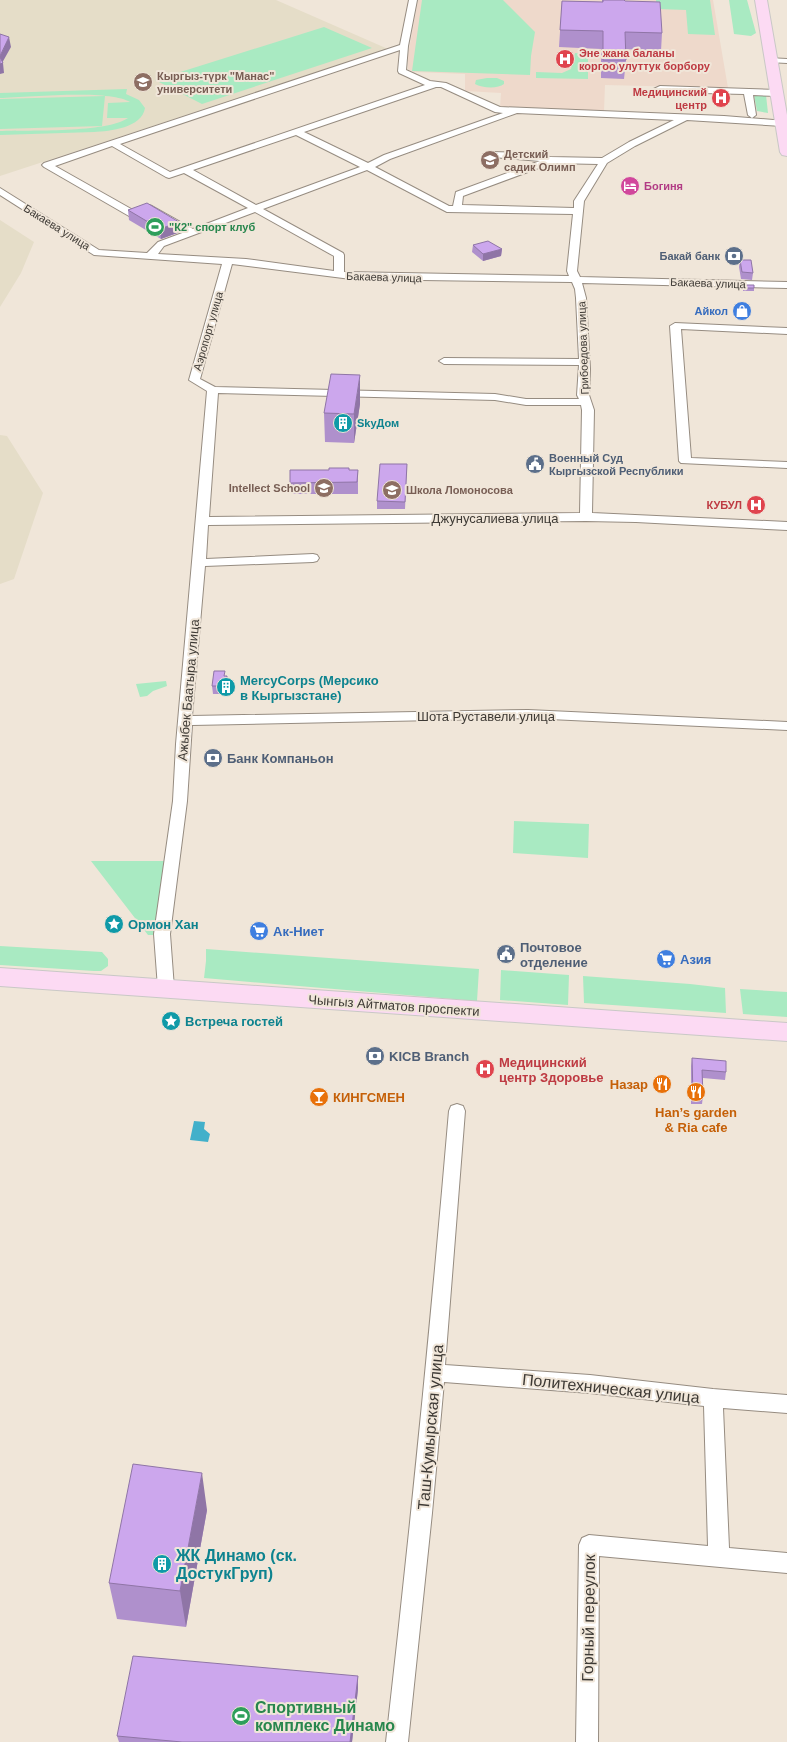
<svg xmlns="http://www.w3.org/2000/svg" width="787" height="1742" font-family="Arial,sans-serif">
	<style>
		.education { fill: #e5ddc8 }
		.medical { fill: #eed9cb }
		.green { fill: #a9eac2 }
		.water { fill: #42b0ca }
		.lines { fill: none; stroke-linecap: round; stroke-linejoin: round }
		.minor-casing { stroke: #968c81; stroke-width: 2 }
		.primary-casing { stroke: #c9c8c6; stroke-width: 2 }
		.minor { fill: #fff; fill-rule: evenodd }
		.primary { fill: #fcdaf3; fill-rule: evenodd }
		.wall { fill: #af90cc }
		.shaded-wall { fill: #8f75a6 }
		.building { fill: #cca7ed; stroke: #8f75a6 }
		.labels { text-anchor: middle; stroke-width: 4; stroke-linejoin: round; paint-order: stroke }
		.far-health-label { font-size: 11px; font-weight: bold; fill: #be3a42; stroke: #f0e6d9; text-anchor: end }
		.far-education-label { font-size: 11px; font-weight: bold; fill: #785e54; stroke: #f0e6d9; text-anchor: start }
		.far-hotel-label { font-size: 11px; font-weight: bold; fill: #b23c85; stroke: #f0e6d9; text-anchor: start }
		.far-street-label { font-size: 11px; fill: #3e3a35; stroke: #f0e6d9 }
		.far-leisure-label { font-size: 11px; font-weight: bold; fill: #27864d; stroke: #f0e6d9; text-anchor: start }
		.far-service-label { font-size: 11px; font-weight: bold; fill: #4e5e75; stroke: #f0e6d9; text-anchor: end }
		.far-shop-label { font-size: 11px; font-weight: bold; fill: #366cbe; stroke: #f0e6d9; text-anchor: end }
		.far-culture-label { font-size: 11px; font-weight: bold; fill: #0d838f; stroke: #f0e6d9; text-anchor: start }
		.street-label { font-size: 13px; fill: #3e3a35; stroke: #f0e6d9 }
		.culture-label { font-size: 13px; font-weight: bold; fill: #0d838f; stroke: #f0e6d9; text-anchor: start }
		.service-label { font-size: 13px; font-weight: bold; fill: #4e5e75; stroke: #f0e6d9; text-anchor: start }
		.shop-label { font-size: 13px; font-weight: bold; fill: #366cbe; stroke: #f0e6d9; text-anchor: start }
		.health-label { font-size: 13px; font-weight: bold; fill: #be3a42; stroke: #f0e6d9; text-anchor: start }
		.food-label { font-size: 13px; font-weight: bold; fill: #c56008; stroke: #f0e6d9; text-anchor: end }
		.near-street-label { font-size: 16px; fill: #3e3a35; stroke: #f0e6d9 }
		.near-culture-label { font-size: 16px; font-weight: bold; fill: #0d838f; stroke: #f0e6d9; text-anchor: start }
		.near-leisure-label { font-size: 16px; font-weight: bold; fill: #27864d; stroke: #f0e6d9; text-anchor: start }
	</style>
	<rect width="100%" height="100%" fill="#f0e6d9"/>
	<path class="education" d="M0,0H276L388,49L0,176Z
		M0,220L34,242L21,273L0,307Z
		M0,435L7,436L43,493L14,579L0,584Z"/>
	<path class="medical" d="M418,0H713L728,88L605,85L604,111L500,108L501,93L465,91V74L414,72L408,69V55Z"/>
	<path class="green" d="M422,0H503L535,32L531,56L530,75L412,71Z
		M656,0H710L715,35L688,34L686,10L657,9Z
		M729,0H747L756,33L751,36L734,34Z
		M324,27L372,48L202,104L155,80Z
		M575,53L588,54V79L536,78V72L562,73L571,69Z
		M487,78H497L504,81V84C498,89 482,88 475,84L476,80Z
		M127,89L126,94L139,100L145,108C142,128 110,131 94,132L0,135V131C29,130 107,133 128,118H107L108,103L130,102C110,89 27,97 0,98V93Z
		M754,95H766L768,113L757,111Z
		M105,96L102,126L0,129V99Z
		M166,681L167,686L153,691L147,696L140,697L136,684Z
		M514,821L589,824L588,858L513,853Z
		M91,861H166L157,935H148Z
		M0,946L102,952L108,959V966L101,971H94L0,965Z
		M206,949L479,969L477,1001L204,978L206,961Z
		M501,970L569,975L568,1005L500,1000Z
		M583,976L690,984L725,988L726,1013L584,1003Z
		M740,989L787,992V1017L743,1014Z"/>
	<path class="water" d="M194,1121L205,1122L204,1129L210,1134L208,1142L190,1140Z"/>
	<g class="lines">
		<g class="minor-casing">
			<path id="minor" d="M409,0H417L408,46L406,70L430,81L446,83L500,107L724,116L785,121L786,123L782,126L687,120L635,146L607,163L584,201L577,271L580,277L787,282V288L582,283L586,298L590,369L589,395L594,410L592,513L787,522V530L636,522L586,521L208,525L206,559L313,554L317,555L319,558L317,561L313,562L205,566L192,716L528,710L787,722V730L528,718L192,725L187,801L170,934L174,988L172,992L166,994L160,992L158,988L154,934L173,801L176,744L207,391L189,380L222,264L94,255L0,195V188L99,250L147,253L158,242L185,232L148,211L132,217L129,216L44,167L42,165L44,163L400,45ZM400,50L398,71L399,73L425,85L170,172L120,144ZM436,87H441L495,112L503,113L384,155L368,163L304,132ZM517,113L674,120L629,142L602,158L550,157L530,153L490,152L488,154L490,156L493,157L540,161L456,192L453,206H449L375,167L390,159ZM296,135L360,167L256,205L193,170ZM112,146L166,177L169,178L184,173L248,208L193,229L152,206L149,205L133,210L55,166ZM552,163L598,164L574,201V208L462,205L463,196ZM367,170L447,212L573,214L567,271L569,276L344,272V255L343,253L263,209ZM255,212L334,256V271L246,259L158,254L164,246ZM232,264L351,279L572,282L575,289L576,298L579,359L444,358L439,361L444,364L579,365L577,395L579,399H526L495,394L215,387L200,379ZM218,393L495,400L526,405H581L582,410L580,513L209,517Z
				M768,58L787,59V63L768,62Z
				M660,86L777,90L781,93L777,96L753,95L756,115L752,118L748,115L744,94L661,92L647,97L643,94Z
				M675,323L787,328V334L681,329L691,458L787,462V468L681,463L679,461L670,326Z
				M457,1104L463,1106L465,1111L445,1365L590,1375L713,1389L787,1395V1413L723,1408L729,1548L787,1553V1573L599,1556L598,1742H576L579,1545L582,1538L589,1535L708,1546L704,1406L590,1393L444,1382L432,1513L408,1742H386C410,1532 431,1322 449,1111L451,1106Z"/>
		</g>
		<g class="primary-casing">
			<path id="primary" d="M755,0H767L787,115V156L782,155L780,152Z
				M0,968L787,1023V1041L0,986Z"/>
		</g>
		<use href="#minor" class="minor"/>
		<use href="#primary" class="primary"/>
	</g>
	<path class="wall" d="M602,0H624L625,1L662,33L661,51L625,49L626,60L624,79L601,78V49L559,47L562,1L602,2Z
		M128,210L180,232L161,239L129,220Z
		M473,245L502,249L501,256L483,261L472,252Z
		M740,260L753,273L752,280L741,279L739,267Z
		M743,285L754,288V291H743Z
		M360,404L354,443L325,442L324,413Z
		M407,464L405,509H377V501Z
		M358,470V494H290V483Z
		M225,676H227L228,684L226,694H213L212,686Z
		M692,1058L726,1072L725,1080L703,1078V1096L702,1104H691V1066Z
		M207,1510L186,1627L117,1619L109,1583Z
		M358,1676V1689L352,1742H119L117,1736Z"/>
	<path class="shaded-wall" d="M9,37L11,47L2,63H3L4,73L0,74V56Z
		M179,222L180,232L161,239L160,229Z
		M502,249L501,256L483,261V254Z
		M360,375V404L354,443V414Z
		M227,676L228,684L226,694L225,686Z
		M202,1473L207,1510L186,1627L180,1591Z
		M358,1676V1689L352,1742H350Z"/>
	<path class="building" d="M603,0H624L625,1L660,2L662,33L625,32L626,60H603V31L560,30L562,1L603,2Z
		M0,34L9,37L0,56Z
		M0,57L3,63L0,64Z
		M147,203L179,222L160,229L128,210Z
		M488,241L502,249L483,254L473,245Z
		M740,260H751L753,273L742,272Z
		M743,285H754V288H744Z
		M331,374L360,375L354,414L324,413Z
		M380,464H407L405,502L377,501Z
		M329,468H349V470H358L357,482L290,483V470H329Z
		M214,671H225L224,676H227L225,686H212Z
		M692,1058L726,1061V1072L702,1070L703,1096H693Z
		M133,1464L202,1473L180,1591L109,1583Z
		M133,1656L358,1676L350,1742H182L117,1736Z"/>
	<defs>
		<g id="hospital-disc" transform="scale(1)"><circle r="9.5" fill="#e0444e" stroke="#f0e6d9"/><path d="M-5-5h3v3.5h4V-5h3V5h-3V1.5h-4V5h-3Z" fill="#fff"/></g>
		<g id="university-disc" transform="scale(1)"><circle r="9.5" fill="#8d6e63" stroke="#f0e6d9"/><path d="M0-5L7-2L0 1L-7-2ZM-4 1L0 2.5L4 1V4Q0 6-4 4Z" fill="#fff"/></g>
		<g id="school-disc" transform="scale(1)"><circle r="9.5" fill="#8d6e63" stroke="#f0e6d9"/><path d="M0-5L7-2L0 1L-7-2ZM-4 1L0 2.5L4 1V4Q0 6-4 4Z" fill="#fff"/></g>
		<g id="hotel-disc" transform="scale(1)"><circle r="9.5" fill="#d1479c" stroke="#f0e6d9"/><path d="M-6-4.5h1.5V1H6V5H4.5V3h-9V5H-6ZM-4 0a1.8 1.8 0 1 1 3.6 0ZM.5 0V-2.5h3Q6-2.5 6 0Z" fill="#fff"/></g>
		<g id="stadium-disc" transform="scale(1)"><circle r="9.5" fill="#2e9e5b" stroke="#f0e6d9"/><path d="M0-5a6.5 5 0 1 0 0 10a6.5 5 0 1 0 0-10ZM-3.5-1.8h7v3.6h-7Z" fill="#fff"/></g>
		<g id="bank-disc" transform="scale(1)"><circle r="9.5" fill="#5c6f8a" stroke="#f0e6d9"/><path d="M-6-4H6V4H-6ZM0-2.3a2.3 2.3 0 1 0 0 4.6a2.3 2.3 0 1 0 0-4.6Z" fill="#fff"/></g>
		<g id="shop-disc" transform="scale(1)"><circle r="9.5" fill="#3f7fe0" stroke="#f0e6d9"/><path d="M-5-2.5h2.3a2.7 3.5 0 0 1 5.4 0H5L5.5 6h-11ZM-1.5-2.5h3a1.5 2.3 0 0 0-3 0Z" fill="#fff"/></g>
		<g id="building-disc" transform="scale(1)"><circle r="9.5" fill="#0f9aa8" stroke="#f0e6d9"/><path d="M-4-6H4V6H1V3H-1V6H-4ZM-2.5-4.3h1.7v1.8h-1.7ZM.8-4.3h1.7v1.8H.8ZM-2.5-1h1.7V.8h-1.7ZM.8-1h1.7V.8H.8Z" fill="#fff"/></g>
		<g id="civic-disc" transform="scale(1)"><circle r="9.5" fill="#5c6f8a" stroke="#f0e6d9"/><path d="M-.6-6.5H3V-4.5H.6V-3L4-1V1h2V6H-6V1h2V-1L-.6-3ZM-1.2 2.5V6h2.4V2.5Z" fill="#fff"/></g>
		<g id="sight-disc" transform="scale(1)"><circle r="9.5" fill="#0f9aa8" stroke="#f0e6d9"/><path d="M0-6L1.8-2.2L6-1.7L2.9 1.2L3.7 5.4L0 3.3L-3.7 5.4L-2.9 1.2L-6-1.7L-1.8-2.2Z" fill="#fff"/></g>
		<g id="supermarket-disc" transform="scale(1)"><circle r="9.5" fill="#3f7fe0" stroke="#f0e6d9"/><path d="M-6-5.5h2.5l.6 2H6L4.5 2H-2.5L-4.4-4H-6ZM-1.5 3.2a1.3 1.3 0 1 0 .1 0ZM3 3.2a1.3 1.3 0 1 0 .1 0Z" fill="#fff"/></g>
		<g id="restaurant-disc" transform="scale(1)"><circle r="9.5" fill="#e8710a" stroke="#f0e6d9"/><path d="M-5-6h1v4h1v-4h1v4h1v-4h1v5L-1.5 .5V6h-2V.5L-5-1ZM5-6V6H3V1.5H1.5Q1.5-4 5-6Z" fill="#fff"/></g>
		<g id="bar-disc" transform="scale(1)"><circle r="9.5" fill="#e8710a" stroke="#f0e6d9"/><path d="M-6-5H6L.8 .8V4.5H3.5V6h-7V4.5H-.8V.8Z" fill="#fff"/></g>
	</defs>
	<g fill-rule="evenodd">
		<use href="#hospital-disc" x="565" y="59"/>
		<use href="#university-disc" x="143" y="82"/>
		<use href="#hospital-disc" x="721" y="98"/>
		<use href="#school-disc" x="490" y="160"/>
		<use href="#hotel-disc" x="630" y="186"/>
		<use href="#stadium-disc" x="155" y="227"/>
		<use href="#bank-disc" x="734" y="256"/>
		<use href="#shop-disc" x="742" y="311"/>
		<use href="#building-disc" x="343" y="423"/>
		<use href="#civic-disc" x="535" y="464"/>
		<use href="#school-disc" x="324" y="488"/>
		<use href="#school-disc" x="392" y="490"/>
		<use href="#hospital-disc" x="756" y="505"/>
		<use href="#building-disc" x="226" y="687"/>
		<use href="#bank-disc" x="213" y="758"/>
		<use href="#sight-disc" x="114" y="924"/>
		<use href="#supermarket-disc" x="259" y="931"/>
		<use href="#civic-disc" x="506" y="954"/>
		<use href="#supermarket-disc" x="666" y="959"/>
		<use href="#sight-disc" x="171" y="1021"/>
		<use href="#bank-disc" x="375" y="1056"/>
		<use href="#hospital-disc" x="485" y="1069"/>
		<use href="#restaurant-disc" x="662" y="1084"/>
		<use href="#restaurant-disc" x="696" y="1092"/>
		<use href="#bar-disc" x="319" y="1097"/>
		<use href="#building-disc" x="162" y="1564"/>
		<use href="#stadium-disc" x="241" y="1716"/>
	</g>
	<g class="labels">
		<g class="far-health-label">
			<text x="579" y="57" text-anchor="start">Эне жана баланы<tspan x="579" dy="13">коргоо улуттук борбору</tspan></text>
			<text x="707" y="96">Медицинский<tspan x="707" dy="13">центр</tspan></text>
			<text x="742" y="509">КУБУЛ</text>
		</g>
		<g class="far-education-label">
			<text x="157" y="80">Кыргыз-түрк "Манас"<tspan x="157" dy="13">университети</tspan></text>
			<text x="504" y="158">Детский<tspan x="504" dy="13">садик Олимп</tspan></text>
			<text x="310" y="492" text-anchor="end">Intellect School</text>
			<text x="406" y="494">Школа Ломоносова</text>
		</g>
		<g class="far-hotel-label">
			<text x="644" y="190">Богиня</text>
		</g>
		<g class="far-street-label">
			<text transform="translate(57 227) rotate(32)" y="4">Бакаева улица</text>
			<text transform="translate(384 277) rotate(2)" y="4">Бакаева улица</text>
			<text transform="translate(708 283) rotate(2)" y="4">Бакаева улица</text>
			<text transform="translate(208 331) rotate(-74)" y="4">Аэропорт улица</text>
			<text transform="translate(583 348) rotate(-92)" y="4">Грибоедова улица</text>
		</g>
		<g class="far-leisure-label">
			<text x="169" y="231">"К2" спорт клуб</text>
		</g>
		<g class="far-service-label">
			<text x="720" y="260">Бакай банк</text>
			<text x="549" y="462" text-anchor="start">Военный Суд<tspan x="549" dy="13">Кыргызской Республики</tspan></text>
		</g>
		<g class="far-shop-label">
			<text x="728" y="315">Айкол</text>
		</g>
		<g class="far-culture-label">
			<text x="357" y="427">SkyДом</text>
		</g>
		<g class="street-label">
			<text x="495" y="523">Джунусалиева улица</text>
			<text transform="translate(188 690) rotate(-85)" y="5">Ажыбек Баатыра улица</text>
			<text x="486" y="721">Шота Руставели улица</text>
			<text transform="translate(394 1005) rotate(4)" y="5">Чынгыз Айтматов проспекти</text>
		</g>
		<g class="culture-label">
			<text x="240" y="685">MercyCorps (Мерсико<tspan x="240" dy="15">в Кыргызстане)</tspan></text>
			<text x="128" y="929">Ормон Хан</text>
			<text x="185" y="1026">Встреча гостей</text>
		</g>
		<g class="service-label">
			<text x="227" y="763">Банк Компаньон</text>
			<text x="520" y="952">Почтовое<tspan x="520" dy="15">отделение</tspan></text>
			<text x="389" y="1061">KICB Branch</text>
		</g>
		<g class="shop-label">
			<text x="273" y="936">Ак-Ниет</text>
			<text x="680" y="964">Азия</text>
		</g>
		<g class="health-label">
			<text x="499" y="1067">Медицинский<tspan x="499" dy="15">центр Здоровье</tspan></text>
		</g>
		<g class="food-label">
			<text x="648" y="1089">Назар</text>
			<text x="333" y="1102" text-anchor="start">КИНГСМЕН</text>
			<text x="696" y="1117" text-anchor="middle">Han’s garden<tspan x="696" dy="15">&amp; Ria cafe</tspan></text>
		</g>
		<g class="near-street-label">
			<text transform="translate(611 1388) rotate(6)" y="6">Политехническая улица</text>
			<text transform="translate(430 1427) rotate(-85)" y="6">Таш-Кумырская улица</text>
			<text transform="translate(588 1618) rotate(-89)" y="6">Горный переулок</text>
		</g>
		<g class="near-culture-label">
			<text x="176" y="1561">ЖК Динамо (ск.<tspan x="176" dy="18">ДостукГруп)</tspan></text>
		</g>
		<g class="near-leisure-label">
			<text x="255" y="1713">Спортивный<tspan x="255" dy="18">комплекс Динамо</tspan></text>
		</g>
	</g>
</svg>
